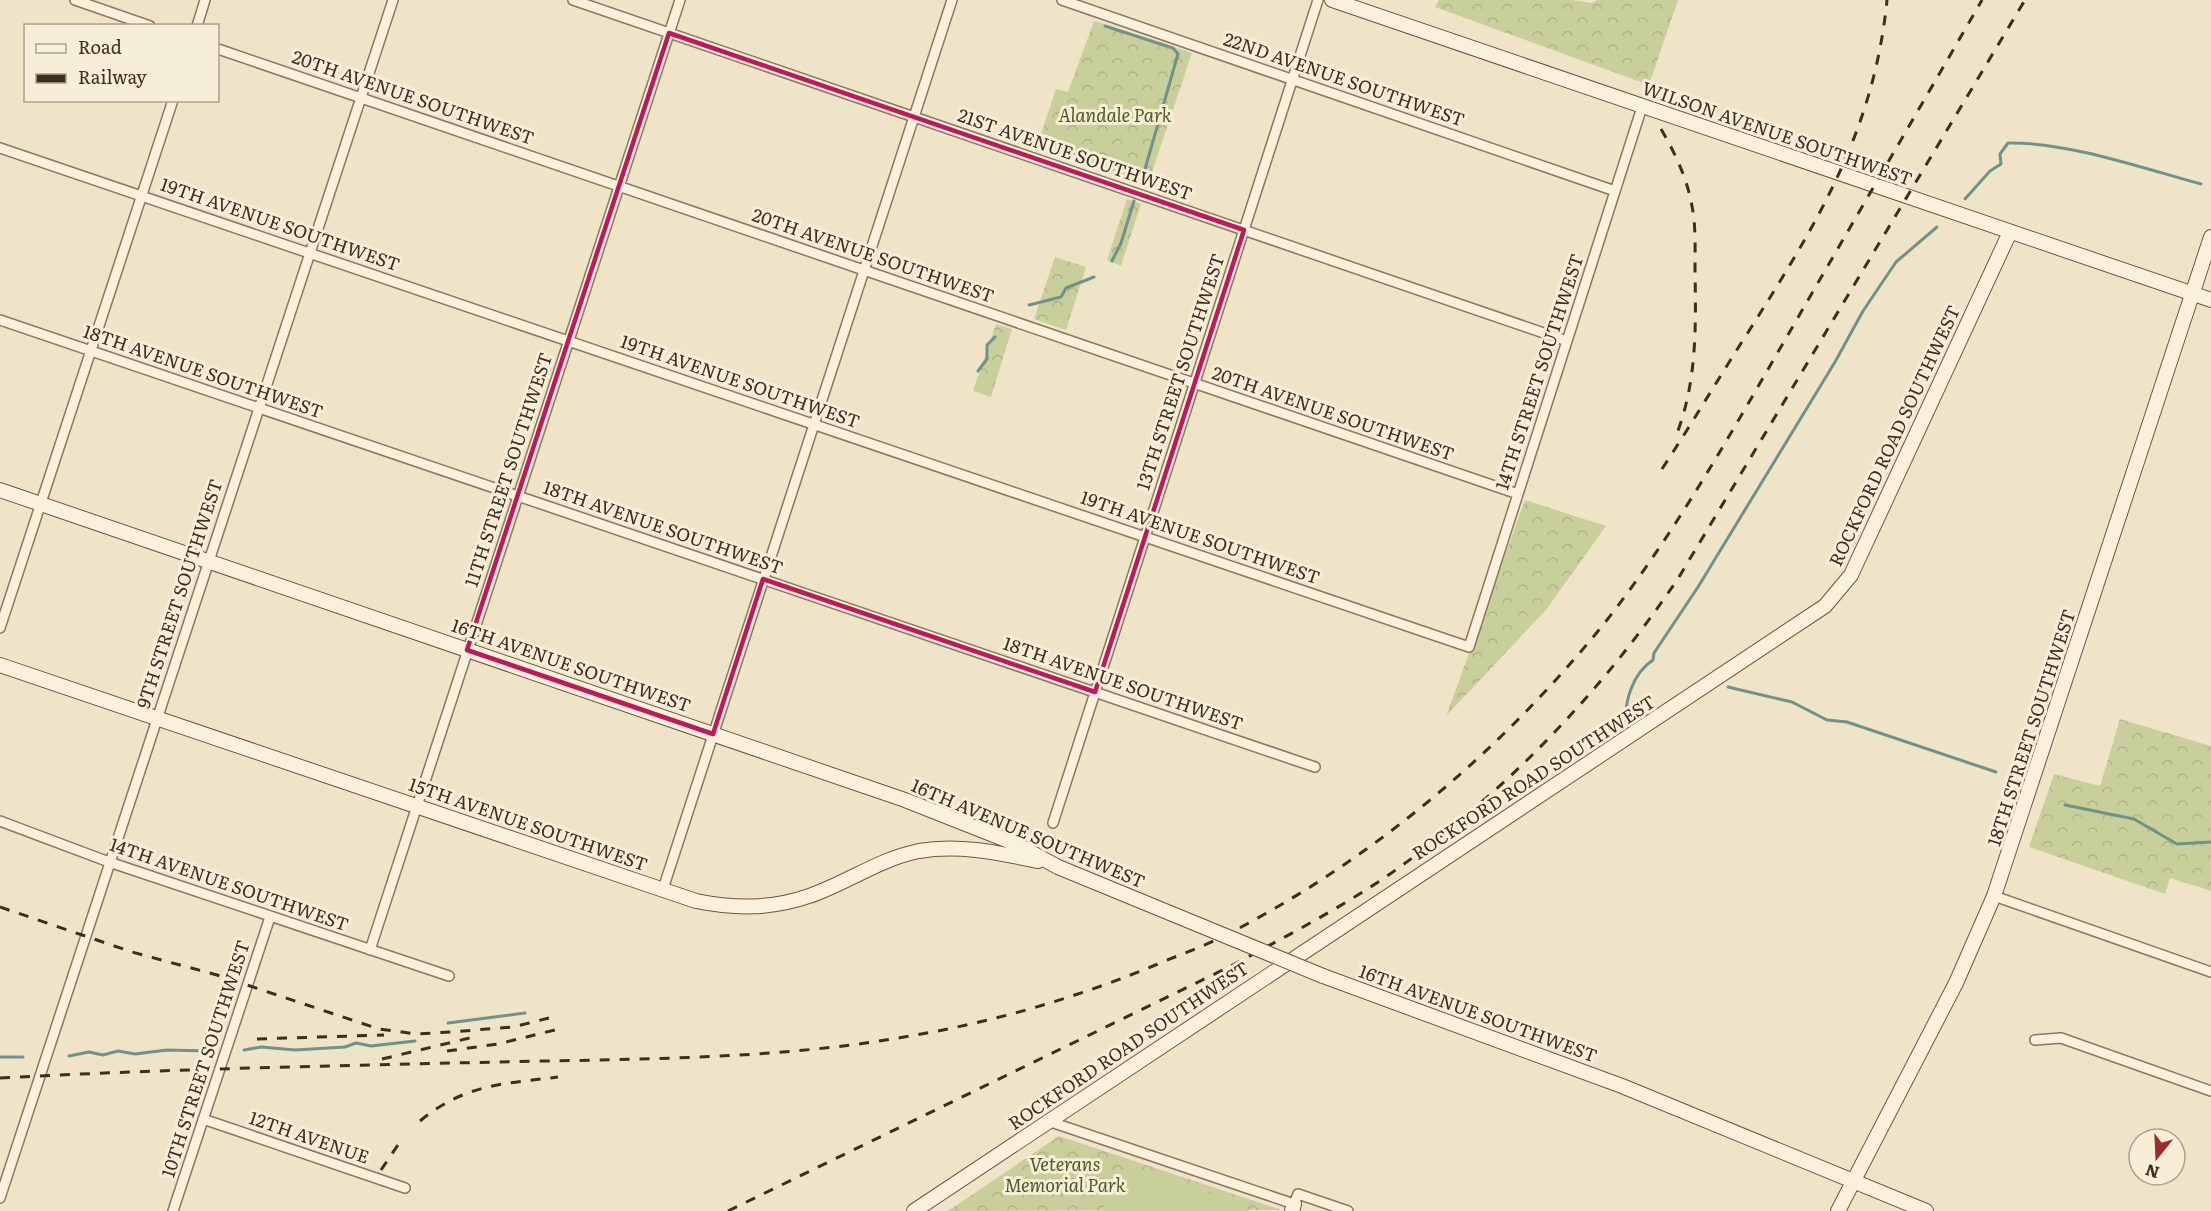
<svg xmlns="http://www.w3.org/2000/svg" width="2211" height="1211" font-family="Literata,serif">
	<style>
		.forest { fill: url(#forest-crowns) }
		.garden { fill: #c9cf9b }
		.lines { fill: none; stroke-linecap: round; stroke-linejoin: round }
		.stream { stroke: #6f938a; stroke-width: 3 }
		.street-casing { stroke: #8d765c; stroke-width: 12 }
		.secondary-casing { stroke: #6f573f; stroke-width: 16 }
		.street { stroke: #faf1dc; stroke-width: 9 }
		.secondary { stroke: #faf1dc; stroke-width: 14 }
		.rail { stroke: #3d2e20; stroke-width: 3; stroke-dasharray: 10 10; stroke-linecap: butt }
		.secondary-bridge-casing { stroke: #6f573f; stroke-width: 16; stroke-linecap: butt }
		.secondary-bridge { stroke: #faf1dc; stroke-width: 14 }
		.marked { fill: none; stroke: #c2185b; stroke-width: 4.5; stroke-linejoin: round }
		.labels { text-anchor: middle; stroke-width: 6; stroke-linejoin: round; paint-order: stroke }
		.street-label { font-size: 18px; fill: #3d2e20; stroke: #f7eed8 }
		.park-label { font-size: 18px; font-style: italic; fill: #4d5a26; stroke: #f7eed8 }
	</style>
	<defs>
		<pattern id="forest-crowns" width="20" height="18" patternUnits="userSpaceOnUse" patternTransform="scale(1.5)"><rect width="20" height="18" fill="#c9cf9b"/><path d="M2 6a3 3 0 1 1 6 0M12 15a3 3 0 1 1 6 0" fill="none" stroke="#aeb285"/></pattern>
	</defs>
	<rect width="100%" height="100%" fill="#f0e4c8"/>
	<path class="forest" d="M1439,0H1571L1593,3L1597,0H1678L1649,85L1435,7Z
		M1094,21L1192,53L1147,187L1037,146L1056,89L1068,92Z
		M1127,199L1141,204L1121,266L1107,260Z
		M1055,257L1086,267L1066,330L1034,319Z
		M996,324L1012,329L991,397L973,391Z
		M1525,500L1606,526L1546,610L1446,716Z
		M2120,719L2211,746V891L2170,878L2165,894L2029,847L2054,774L2100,786Z
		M1059,1136L1282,1210L948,1211Z"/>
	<path class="garden" d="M1114,1176L1170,1178L1247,1208L1248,1211H1103Z"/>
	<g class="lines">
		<path class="stream" d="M1105,26L1173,48L1178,54L1141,183
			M1965,199L1990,171L2001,164L2000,154L2008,143C2068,142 2142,168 2201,184
			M1112,261L1121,243L1134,201
			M1029,305L1061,297L1066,288L1094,277
			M978,371L987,359V345L995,337
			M1728,687L1792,702L1827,720L1847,722L1996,772
			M1626,724C1624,701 1633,673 1653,660L1654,653L1698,587L1835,362L1863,311L1896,262L1937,227
			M2065,805L2134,819L2177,844L2211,842
			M448,1023L525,1013
			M244,1050L261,1047L295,1050L345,1047L356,1043L371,1046L415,1041
			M69,1056L89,1052L103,1055L118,1051L135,1054L167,1050L208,1051
			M0,1057H23"/>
		<g class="street-casing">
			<path id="street" d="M75,0L150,26
				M573,0L1567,341
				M1062,0L1615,191
				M197,26L205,0
				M218,49L1518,494
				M0,148L1469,647L1642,107
				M0,320L1315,767
				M0,628L173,100
				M0,821L109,862L449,976
				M1053,823L1318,0
				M663,889L952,0
				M1994,896L2211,972
				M370,950L680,0
				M2035,1040L2061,1038L2211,1091
				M203,1119L405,1188
				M1048,1121L1294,1204L1298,1194L1348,1211
				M0,1198L393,0
				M173,1211L270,917"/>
		</g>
		<g class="secondary-casing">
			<path id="secondary" d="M1332,0L2211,300
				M0,490L905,800L1014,843L1058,867
				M0,665L696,901C736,909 771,909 809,896C847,883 879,859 919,851C959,844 999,853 1038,861
				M1323,976L1622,1086L1926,1211
				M914,1211L1825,606L1851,575L2010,232
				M1292,1211L1294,1204
				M1838,1211L1956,983L1994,896L2211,237"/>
		</g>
		<use href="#street" class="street"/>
		<use href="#secondary" class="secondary"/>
		<path class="rail" d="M1661,129C1675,153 1687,178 1692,206C1696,226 1695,249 1695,270C1696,328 1697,382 1676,436
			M1662,469C1691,425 1718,379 1747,334C1816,225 1874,132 1887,0
			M0,907L132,952L217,975L379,1029L417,1034L450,1032L513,1027L549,1018
			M257,1039L384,1035
			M447,1051L498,1044L559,1029
			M382,1059L478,1036
			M0,1078C165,1069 331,1066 496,1062C628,1059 773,1060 904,1037C990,1023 1073,999 1153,966C1176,956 1200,948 1222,937C1370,862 1499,753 1603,625C1675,534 1731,433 1789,333C1853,222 1918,111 1982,0
			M420,1121C465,1084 502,1084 558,1077
			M381,1170L400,1142
			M728,1211L1229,967C1283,938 1339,909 1390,874C1504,794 1602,692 1679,577L2025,0"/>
		<g class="secondary-bridge-casing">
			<path id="secondary-bridge" d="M1058,867L1323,976"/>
		</g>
		<use href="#secondary-bridge" class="secondary-bridge"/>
	</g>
	<path class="marked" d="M669,33L1244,230L1095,692L763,579L713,734L467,650Z"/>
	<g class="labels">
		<g class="street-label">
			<text transform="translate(1344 80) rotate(19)" y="6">22ND AVENUE SOUTHWEST</text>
			<text transform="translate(413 98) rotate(19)" y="6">20TH AVENUE SOUTHWEST</text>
			<text transform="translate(1777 134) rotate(19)" y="6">WILSON AVENUE SOUTHWEST</text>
			<text transform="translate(1075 155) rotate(19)" y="6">21ST AVENUE SOUTHWEST</text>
			<text transform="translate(280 225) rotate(19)" y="6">19TH AVENUE SOUTHWEST</text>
			<text transform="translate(873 256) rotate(19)" y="6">20TH AVENUE SOUTHWEST</text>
			<text transform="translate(203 372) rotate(19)" y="6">18TH AVENUE SOUTHWEST</text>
			<text transform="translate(1181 372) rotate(-72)" y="6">13TH STREET SOUTHWEST</text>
			<text transform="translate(1540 372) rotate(-72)" y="6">14TH STREET SOUTHWEST</text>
			<text transform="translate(740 382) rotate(19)" y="6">19TH AVENUE SOUTHWEST</text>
			<text transform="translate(1333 414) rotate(19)" y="6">20TH AVENUE SOUTHWEST</text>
			<text transform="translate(1895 436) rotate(-65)" y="6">ROCKFORD ROAD SOUTHWEST</text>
			<text transform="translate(509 470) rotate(-72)" y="6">11TH STREET SOUTHWEST</text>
			<text transform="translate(663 528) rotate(19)" y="6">18TH AVENUE SOUTHWEST</text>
			<text transform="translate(1200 538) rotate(19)" y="6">19TH AVENUE SOUTHWEST</text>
			<text transform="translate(180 594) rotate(-72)" y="6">9TH STREET SOUTHWEST</text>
			<text transform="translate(571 666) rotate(19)" y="6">16TH AVENUE SOUTHWEST</text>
			<text transform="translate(1123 684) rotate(19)" y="6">18TH AVENUE SOUTHWEST</text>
			<text transform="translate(2032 728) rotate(-72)" y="6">18TH STREET SOUTHWEST</text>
			<text transform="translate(1534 778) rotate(-33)" y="6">ROCKFORD ROAD SOUTHWEST</text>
			<text transform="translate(528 825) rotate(19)" y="6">15TH AVENUE SOUTHWEST</text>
			<text transform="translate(1028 834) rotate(23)" y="6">16TH AVENUE SOUTHWEST</text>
			<text transform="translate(229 885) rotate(19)" y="6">14TH AVENUE SOUTHWEST</text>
			<text transform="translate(1478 1014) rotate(20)" y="6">16TH AVENUE SOUTHWEST</text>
			<text transform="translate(1129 1046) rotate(-34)" y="6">ROCKFORD ROAD SOUTHWEST</text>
			<text transform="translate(206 1059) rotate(-72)" y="6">10TH STREET SOUTHWEST</text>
			<text transform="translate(309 1138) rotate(19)" y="6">12TH AVENUE</text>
		</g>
		<g class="park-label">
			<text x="1115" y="122">Alandale Park</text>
			<text x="1065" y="1171">Veterans<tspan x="1065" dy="21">Memorial Park</tspan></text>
		</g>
	</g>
	<rect x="24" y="24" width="195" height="78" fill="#f7eed8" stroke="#ada18e" stroke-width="1.5"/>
	<rect x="36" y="44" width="30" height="9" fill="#faf1dc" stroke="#ada18e" stroke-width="1.5"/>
	<text x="78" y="54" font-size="18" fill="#3d2e20">Road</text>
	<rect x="36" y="74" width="30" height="9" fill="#3d2e20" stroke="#ada18e" stroke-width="1.5"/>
	<text x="78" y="84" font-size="18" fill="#3d2e20">Railway</text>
	<g transform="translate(2157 1157) rotate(198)"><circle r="28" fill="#f7eed8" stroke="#ada18e" stroke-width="1.5"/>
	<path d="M0-4.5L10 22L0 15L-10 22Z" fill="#9e2a2b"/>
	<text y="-9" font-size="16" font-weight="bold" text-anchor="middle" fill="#3d2e20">N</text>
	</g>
</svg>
